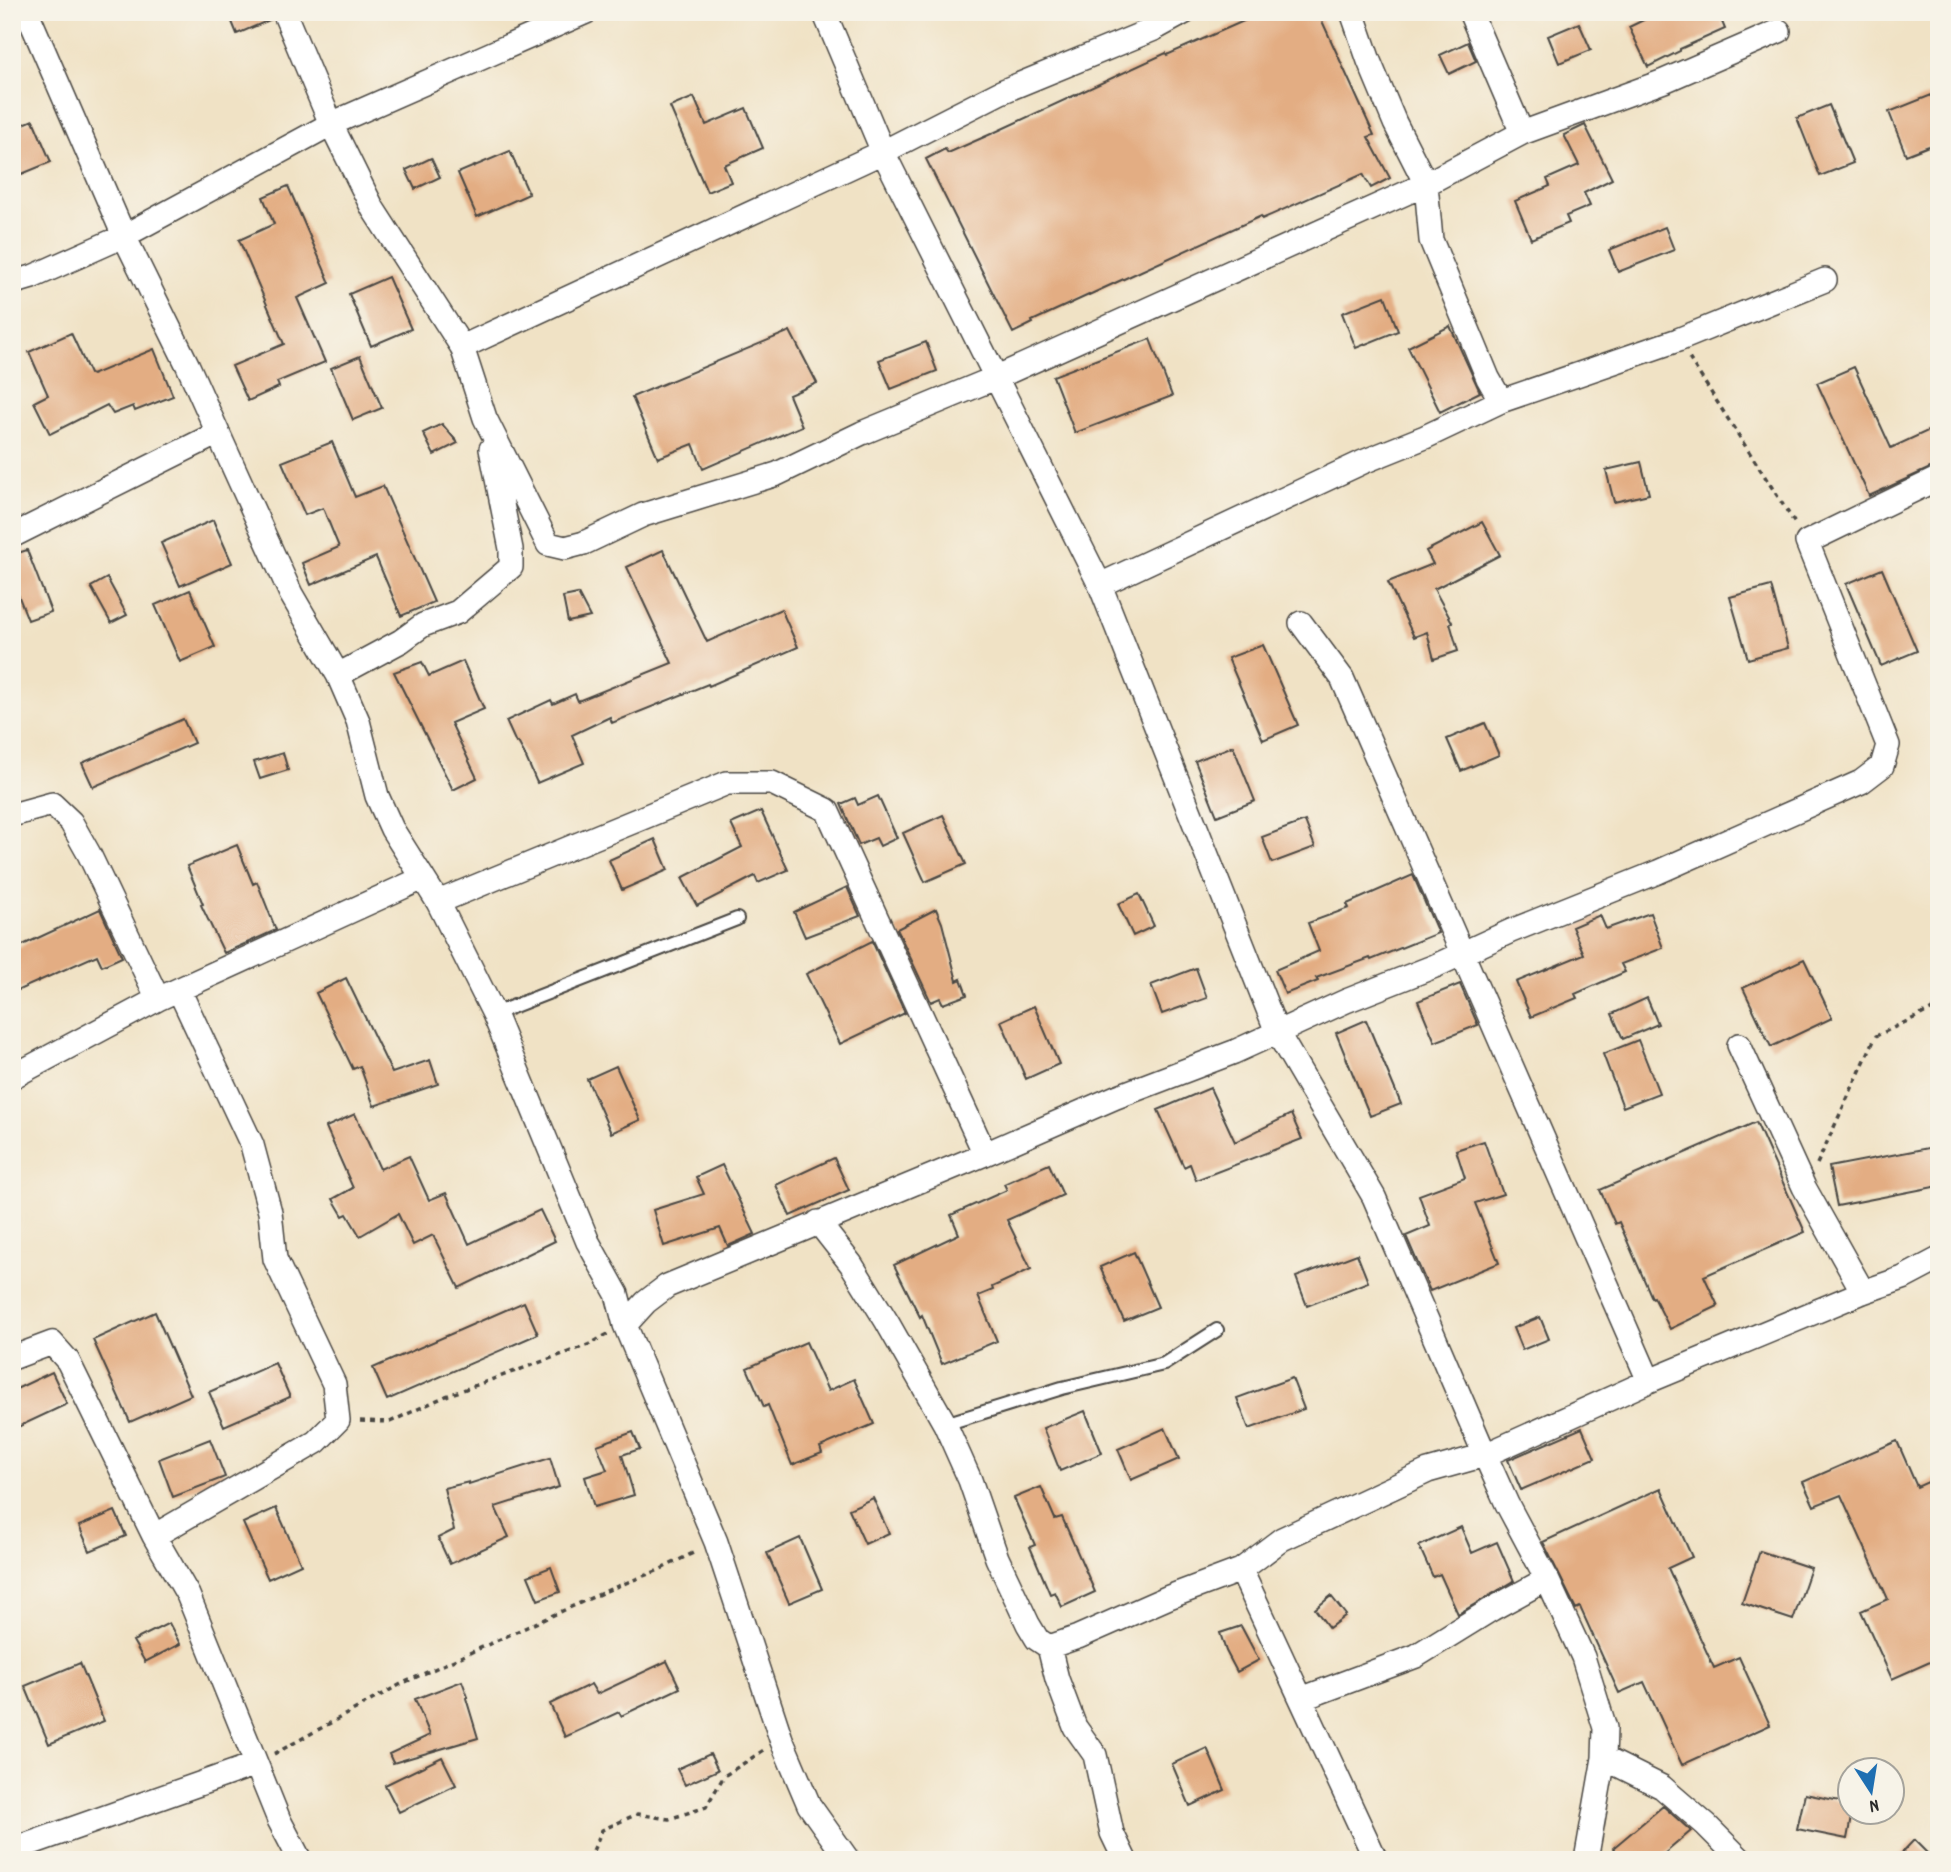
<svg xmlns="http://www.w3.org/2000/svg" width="1951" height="1872" font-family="Dekko,sans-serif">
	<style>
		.building { fill: #e3ad83 }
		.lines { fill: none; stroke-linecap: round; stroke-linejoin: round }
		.lane-casing { stroke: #494642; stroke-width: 16 }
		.street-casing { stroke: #494642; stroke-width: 26 }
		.path { stroke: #494642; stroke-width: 3.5; stroke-dasharray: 5 5; stroke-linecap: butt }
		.lane { stroke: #fff; stroke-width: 12 }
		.street { stroke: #fff; stroke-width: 23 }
	</style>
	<rect width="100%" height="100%" fill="#f7f3e8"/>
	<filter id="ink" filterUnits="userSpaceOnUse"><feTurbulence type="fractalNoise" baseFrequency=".0143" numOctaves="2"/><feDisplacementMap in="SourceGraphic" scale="14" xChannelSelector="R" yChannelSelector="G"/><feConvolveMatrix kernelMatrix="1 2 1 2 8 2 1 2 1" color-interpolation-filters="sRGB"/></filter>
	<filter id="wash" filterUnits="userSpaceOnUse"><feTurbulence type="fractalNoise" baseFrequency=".00686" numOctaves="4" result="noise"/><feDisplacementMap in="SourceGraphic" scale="28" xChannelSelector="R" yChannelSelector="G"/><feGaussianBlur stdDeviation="1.57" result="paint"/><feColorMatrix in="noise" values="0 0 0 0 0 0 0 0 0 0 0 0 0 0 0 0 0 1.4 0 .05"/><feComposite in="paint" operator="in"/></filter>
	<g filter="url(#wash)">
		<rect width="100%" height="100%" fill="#f0e2c5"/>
		<g id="blocks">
			<path class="building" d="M228,12H270L272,19L237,34Z
				M1264,12H1318L1374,135L1368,137L1390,178L1371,188L1363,174L1262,219L1261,216L1115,283L1032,321L1033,323L1013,333L926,159L945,149L948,153L991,134L1166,53L1167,55Z
				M1660,12H1718L1725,29L1680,49V51L1648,67L1629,27Z
				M1579,23L1591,50L1559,63L1548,36Z
				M1468,42L1476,61L1449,74L1440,55Z
				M1939,92V142L1906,155L1889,112Z
				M694,97L706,125L746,108L763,148L724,165L731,182L707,192L670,107Z
				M1829,105L1853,163L1820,176L1797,118Z
				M33,120L51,162L12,178V129Z
				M1585,125L1612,179L1584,193L1590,206L1566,216L1569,223L1531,239L1515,201L1550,186L1547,179L1579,165L1564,135Z
				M510,151L529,194L477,217L458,173Z
				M431,158L440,177L415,189L406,170Z
				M288,186L330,283L297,298L325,362L277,382L279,387L248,401L232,366L284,344L239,240L274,224L263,197Z
				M1665,227L1674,250L1618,272L1609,250Z
				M388,277L411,329L371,346L349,294Z
				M1385,296L1398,331L1356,348L1342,313Z
				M1450,326L1480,392L1440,412L1408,347Z
				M790,331L817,383L789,395L802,426L703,469L693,444L658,458L632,397Z
				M71,333L90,374L92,375L154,349L173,396L135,411L133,406L113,414L107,405L50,434L34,402L48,395L29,352Z
				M1150,339L1172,396L1075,433L1053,376Z
				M926,342L937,371L891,389L879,360Z
				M360,356L382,408L353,420L331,368Z
				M1854,367L1891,448L1934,428L1939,438V464L1869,496L1817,383Z
				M442,424L458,443L434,455L423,433Z
				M332,442L355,497L383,486L434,602L401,616L376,557L311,585L302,563L339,547L323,508L305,515L282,462Z
				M1641,462L1649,494L1614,502L1606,470Z
				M213,520L232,563L180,586L161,543Z
				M1482,522L1500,555L1434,589L1452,622L1450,623L1458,651L1434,659L1427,632L1414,637L1388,582L1433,564L1426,551Z
				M27,550L51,612L28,620L12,579V555Z
				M663,550L707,642L781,609L798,647L709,686L708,684L612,723L610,717L572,735L584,763L537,783L524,753L518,742L516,743L506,721L551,700L553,704L575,694L578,701L672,663L627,567Z
				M1882,569L1917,651L1881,666L1846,584Z
				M107,578L127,615L111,623L91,587Z
				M1771,586L1788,648L1748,659L1730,597Z
				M190,590L215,647L180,662L155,605Z
				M578,594L590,617L568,622L563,597Z
				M1263,645L1298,725L1263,740L1228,658Z
				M463,661L484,709L451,723L477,778L453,790L394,672L422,662L429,676Z
				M183,719L194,743L93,787L82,763Z
				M1485,723L1499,755L1461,771L1447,739Z
				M1233,746L1255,801L1217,816L1195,761Z
				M283,753L288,770L260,779L254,762Z
				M878,796L897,838L880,846L876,838L859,845L841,804L855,798L858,805Z
				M761,811L788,870L758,883L755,876L697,906L682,878L742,847L731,824Z
				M943,815L966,864L925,882L903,833Z
				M1305,821L1315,847L1272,863L1262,837Z
				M655,839L668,870L622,890L609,860Z
				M237,845L253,884L257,882L276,930L224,953L201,905L203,904L187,866Z
				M1413,875L1438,933L1371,960L1370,958L1316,978L1318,981L1285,994L1275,970L1319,951L1308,923L1349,908L1347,904Z
				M847,887L860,916L805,937L794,912Z
				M1139,894L1154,926L1133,936L1118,904Z
				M100,909L122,957L102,966L97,955L12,993V950Z
				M936,909L942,923L957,981L961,979L967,995L943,1004L940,998L931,1002L897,929Z
				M1650,913L1663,948L1621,964L1625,972L1575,994L1577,998L1531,1017L1516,982L1584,954L1572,927L1600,915L1606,929Z
				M872,941L905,1013L840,1044L806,974Z
				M1804,959L1832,1018L1771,1047L1743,988Z
				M1196,968L1207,998L1162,1014L1151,985Z
				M346,978L392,1073L430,1060L438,1084L374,1106L360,1066L353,1069L316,993Z
				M1460,984L1478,1025L1435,1042L1418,1001Z
				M1647,998L1658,1024L1623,1039L1612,1014Z
				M1034,1006L1059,1064L1026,1079L1001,1021Z
				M1366,1020L1401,1104L1370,1116L1336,1033Z
				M1638,1040L1659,1093L1623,1107L1603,1054Z
				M616,1066L640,1120L611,1133L587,1079Z
				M1210,1088L1235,1142L1291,1114L1302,1139L1196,1180L1190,1164L1184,1167L1158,1110Z
				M355,1114L380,1169L409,1156L429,1200L446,1193L469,1244L540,1210L555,1241L459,1288L433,1235L413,1245L398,1214L360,1236L347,1214L343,1216L333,1199L353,1188L326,1127Z
				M1756,1122L1805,1232L1704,1276L1718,1306L1670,1329L1654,1297L1652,1298L1619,1222L1615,1224L1600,1190Z
				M1484,1141L1503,1194L1475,1203L1499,1263L1430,1291L1406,1236L1430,1226L1419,1195L1465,1178L1456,1150Z
				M1939,1146V1186L1837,1206L1829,1167Z
				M834,1158L849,1190L790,1216L776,1185Z
				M1049,1164L1063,1195L1007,1220L1031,1269L992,1287L993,1290L978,1296L997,1341L942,1364L922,1315L920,1317L894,1265L959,1234L951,1215L1007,1190L1004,1184Z
				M722,1165L755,1234L728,1246L720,1228L664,1246L653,1210L704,1194L696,1177Z
				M1134,1252L1158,1307L1124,1321L1100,1267Z
				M1357,1254L1368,1282L1307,1306L1296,1277Z
				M524,1302L538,1334L387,1400L373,1368Z
				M155,1312L191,1395L130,1422L93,1340Z
				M1540,1317L1549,1339L1522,1350L1513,1328Z
				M806,1342L828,1391L854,1379L874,1424L820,1447L822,1453L792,1465L768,1405L764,1407L747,1368Z
				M275,1363L290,1397L224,1426L209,1392Z
				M52,1372L67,1404L18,1427L12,1415V1391Z
				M1292,1378L1304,1409L1249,1429L1237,1398Z
				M1085,1411L1102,1453L1060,1471L1043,1428Z
				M1165,1428L1179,1459L1131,1480L1118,1449Z
				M1582,1428L1595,1458L1521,1490L1508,1460Z
				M633,1432L640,1449L622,1455L634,1495L594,1507L585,1477L607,1470L597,1445Z
				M210,1439L225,1477L173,1497L159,1459Z
				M1897,1441L1917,1487L1939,1477V1658L1892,1679L1861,1611L1888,1599L1841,1495L1814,1506L1803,1482Z
				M550,1458L559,1487L495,1507L509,1537L450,1564L438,1538L454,1530L444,1488L469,1482V1484Z
				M1041,1487L1055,1519L1062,1517L1095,1592L1062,1607L1055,1592L1050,1594L1030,1547L1035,1545L1014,1498Z
				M1661,1488L1692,1557L1668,1568L1714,1668L1739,1657L1770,1725L1682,1765L1644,1682L1619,1693L1580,1607L1576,1609L1543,1542Z
				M873,1498L889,1533L865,1544L849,1509Z
				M276,1508L301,1564L268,1579L243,1523Z
				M115,1511L126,1536L90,1551L79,1526Z
				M1461,1527L1472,1553L1497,1542L1514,1581L1458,1614L1440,1574L1433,1577L1419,1546Z
				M800,1538L822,1589L789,1603L767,1553Z
				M1760,1551L1811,1568L1793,1620L1742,1603Z
				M551,1567L560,1592L538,1600L528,1576Z
				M1331,1596L1346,1615L1329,1628L1315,1609Z
				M169,1623L180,1644L145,1662L133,1641Z
				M1241,1626L1259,1660L1237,1672L1226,1651L1220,1633Z
				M667,1661L680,1688L621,1716L619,1712L565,1737L550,1704L591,1684L597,1694Z
				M80,1663L104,1721L49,1744L25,1686Z
				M462,1681L468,1697L466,1698L478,1738L393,1763L389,1754L430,1735L415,1699Z
				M1207,1748L1225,1790L1190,1806L1172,1764Z
				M710,1754L718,1770L685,1785L677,1769Z
				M442,1757L456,1785L399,1812L385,1785Z
				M1805,1794L1850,1803V1812H1852L1847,1839L1797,1829Z
				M1663,1806L1691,1831L1657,1860H1623L1613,1848Z
				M1914,1840L1934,1860H1895Z"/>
		</g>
	</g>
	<g filter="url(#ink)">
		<use href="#blocks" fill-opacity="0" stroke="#494642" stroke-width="2"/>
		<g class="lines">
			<g class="lane-casing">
				<path id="lane" d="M494,1014L737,919
					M945,1424L1062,1388L1164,1364L1217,1330"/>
			</g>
			<g class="street-casing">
				<path id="street" d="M284,12L331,124L373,209L462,347L485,418L548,544L565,548L584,543L643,515L777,474L862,433L995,378L1426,184L1522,133L1664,81L1779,31
					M824,12L883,152L1100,585L1277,1032L1374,1197L1485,1455L1507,1504L1547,1579L1583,1657L1605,1728L1604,1758L1586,1860
					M1352,12L1369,61L1395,123L1426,184L1431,240L1488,378L1501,401
					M1470,12L1522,133
					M12,283L32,277L124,236L331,124L586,12
					M462,347L883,152L1001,92L1154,29L1185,12
					M218,433L291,594L338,675L358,721L377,796L392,829L438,902L494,1014L588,1242L617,1294L625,1325L716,1542L781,1739L809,1805L848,1860
					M12,536L218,433L188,366L124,236L27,12
					M1100,585L1363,462L1425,437L1501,401L1678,340L1825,280
					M1301,623L1342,678L1649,1381
					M338,675L401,641L423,625L458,612L511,567V549L491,449
					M12,815L52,804L71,822L89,854L158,999
					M438,902L727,783H772L827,810L985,1154
					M1739,1045L1804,1187L1863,1292
					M12,1077L158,999L423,878
					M818,1222L851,1264L887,1322L945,1424L970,1480L997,1558L1028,1624L1037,1639L1049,1647L1078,1637L1169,1597L1241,1570L1376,1860
					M625,1325L646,1302L667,1286L985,1154L1116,1097L1234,1052L1346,1001L1435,966L1511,931L1658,872L1861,782L1882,766L1888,745L1807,542L1939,478
					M12,1358L52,1343L68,1361L154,1536L188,1595L279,1820L300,1860
					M154,1536L316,1442L338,1420L334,1384L275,1259L270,1212L252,1145L179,990
					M1241,1570L1282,1539L1428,1471L1485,1455L1649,1381L1863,1292L1903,1278L1939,1259
					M1049,1647L1057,1679L1075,1727L1095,1755L1112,1833L1125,1860
					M1301,1699L1416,1656L1492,1609L1547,1579
					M1604,1758L1662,1787L1706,1825L1741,1860
					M12,1850L256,1764"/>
			</g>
			<path class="path" d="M1689,358L1796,525
				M1817,1164L1876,1036L1939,1006
				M360,1421L390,1422L446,1396L588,1345L608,1334
				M274,1754L401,1684L613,1588L659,1570L695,1552
				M589,1860L602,1830L637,1814L669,1819L706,1807L724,1776L764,1750"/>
			<use href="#lane" class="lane"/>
			<use href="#street" class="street"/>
		</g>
	</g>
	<rect width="1951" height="1872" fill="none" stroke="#f7f3e8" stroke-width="42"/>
	<g transform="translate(1871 1791) rotate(168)"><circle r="33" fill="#f7f3e8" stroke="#a5a39c" stroke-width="2"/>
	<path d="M0-5L12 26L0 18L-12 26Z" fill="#1f6fb2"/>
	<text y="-10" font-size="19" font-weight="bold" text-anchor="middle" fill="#2b2b2b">N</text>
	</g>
</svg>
